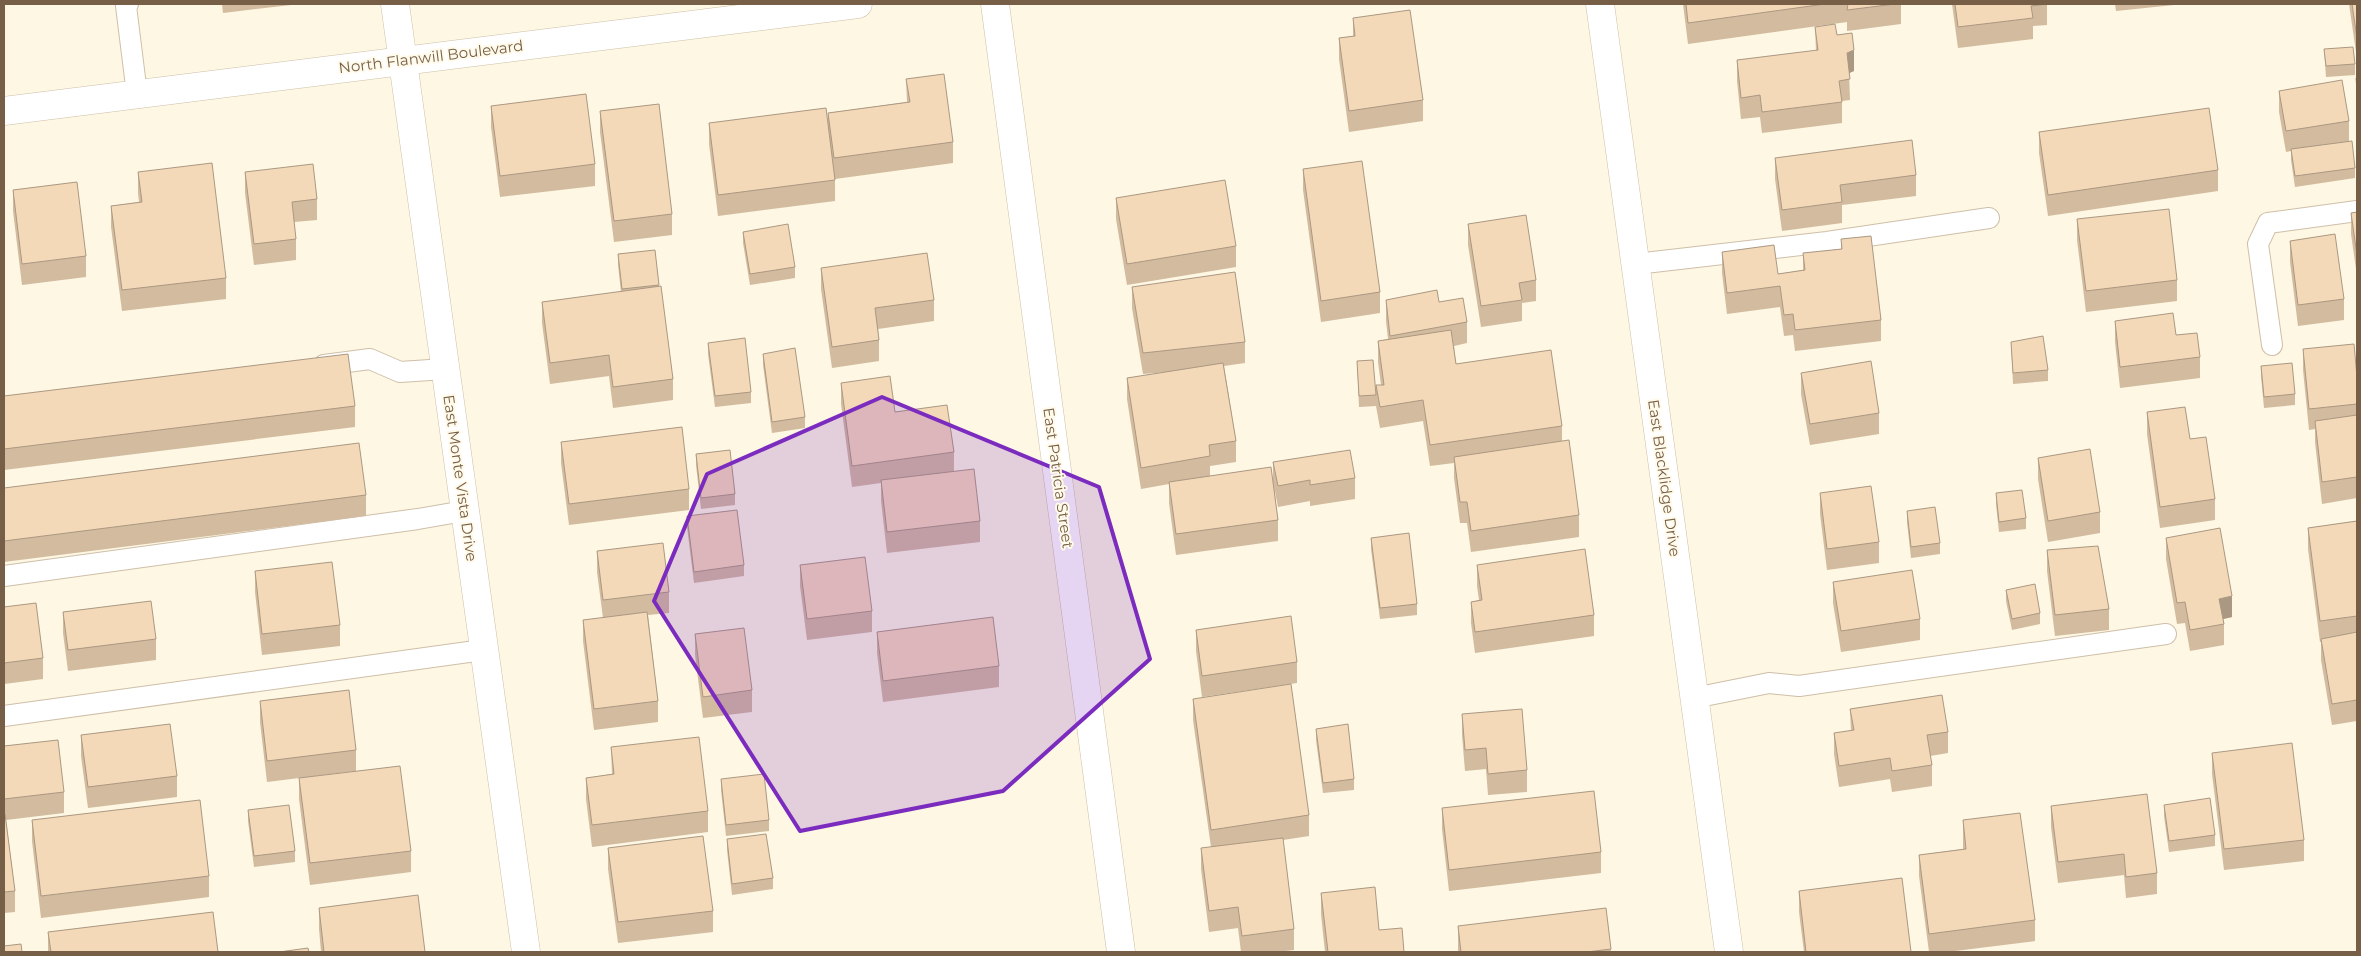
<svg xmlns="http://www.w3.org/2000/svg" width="2361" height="956" font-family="Montserrat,sans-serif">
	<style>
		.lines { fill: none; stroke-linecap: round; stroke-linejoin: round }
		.service-casing { stroke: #cfbfa9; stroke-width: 22 }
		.minor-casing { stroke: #cfbfa9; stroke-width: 29 }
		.service { stroke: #fff; stroke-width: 20 }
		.minor { stroke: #fff; stroke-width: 28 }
		.wall { fill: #d2bb9f }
		.shaded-wall { fill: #ab9882 }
		.building { fill: #f4d9b9; stroke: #ab9882 }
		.marked { fill: #7b2cbf; fill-opacity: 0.2; stroke: #7b2cbf; stroke-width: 4; stroke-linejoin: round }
		.labels { text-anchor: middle; stroke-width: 4; stroke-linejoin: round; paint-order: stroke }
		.street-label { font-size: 15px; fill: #775f47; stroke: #fffaea }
	</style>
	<rect width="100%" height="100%" fill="#fdf7e3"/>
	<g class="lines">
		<g class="service-casing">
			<path id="service" d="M128,4L126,6L137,94
				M1636,264L1827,242L1989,218
				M2272,345L2258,244L2268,223L2357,211
				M324,365L370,359L400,372L445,369
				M4,576L418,519L464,511
				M1694,698L1769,683L1799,686L2166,634
				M4,716L483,650"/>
		</g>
		<g class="minor-casing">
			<path id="minor" d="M395,4L526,952
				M995,4L1121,952
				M1600,4L1729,952
				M4,111L858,4"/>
		</g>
		<use href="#service" class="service"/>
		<use href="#minor" class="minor"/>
	</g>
	<path class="wall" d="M222,4H291V5L223,13Z
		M1683,4H1901V24L1847,31V22L1688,44Z
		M1952,4H2047V25L2033,26V39L1958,48Z
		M2115,4H2174V5L2116,11Z
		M2349,4H2357V59Z
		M1353,18L1423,100V121L1349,132L1339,59V38L1353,36Z
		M1815,27L1837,35L1854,71L1849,73L1850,100L1842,101V123L1762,133L1760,117L1741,119L1737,81V60L1816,51Z
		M2324,49L2355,64V75L2326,77Z
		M2356,78H2357V111L2356,99Z
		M906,79L953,142V163L835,179V201L718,216L709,144V123L828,127V113L907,102Z
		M2279,91L2349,121V141L2355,168V178L2295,187L2291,160V151L2286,152L2279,112Z
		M491,106L595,164V186L500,197L491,127Z
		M600,111L672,214V235L614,242L600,132Z
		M2039,132L2218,170V191L2048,216L2039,153Z
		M1775,158L1916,175V196L1842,205V223L1782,231L1775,179Z
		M1303,169L1380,292V313L1321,322L1303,190Z
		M138,172L226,278V299L122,311L111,227V206L139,202L138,193Z
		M245,172L317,199V220L294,222L296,239V260L254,265L245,193Z
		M13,190L86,256V277L22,285L13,211Z
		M1116,198L1236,246V267L1127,285L1116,219Z
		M2357,212V276L2351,234V213Z
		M2077,219L2177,280V301L2086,312L2077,240Z
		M1468,224L1536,280V301L1522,303V321L1481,327L1468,245Z
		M743,232L795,267V278L750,285L743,243Z
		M1841,239L1881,320V341L1795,351L1793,335L1784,336L1780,307L1727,314L1722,273V252L1778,274L1803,270V253L1841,249Z
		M2290,241L2344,299V320L2298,326L2290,262Z
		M655,250L659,287L673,379V400L613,408L609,376L550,384L542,323V302L621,292L618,265V254Z
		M821,268L934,300V321L878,329L879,340V361L832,368L821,289Z
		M1132,287L1245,342V363L1224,366L1236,441V462L1210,466V476L1273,482V462L1355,478V499L1310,506V501L1278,507L1274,486L1278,520V541L1176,555L1169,503V484L1141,489L1127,399V378L1168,372L1143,374L1132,308Z
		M1386,300L1439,302L1467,322V343L1454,346L1456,364L1562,426V442L1579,515V537L1471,552L1467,523H1460L1454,478V463L1430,466L1423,421L1380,428L1376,406L1359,407L1357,361L1376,395V385H1381L1378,362V341L1388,339L1386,321Z
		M2115,321L2176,335L2200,357V378L2120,388L2115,342Z
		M2011,342L2048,370V381L2013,384Z
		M708,343L751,392V403L715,407L708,354Z
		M2303,349L2357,377V498L2322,504L2315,442V429L2309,430L2303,370Z
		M763,354L805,417V428L772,433L763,365Z
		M2261,366L2295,394V405L2264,408L2261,376Z
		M1801,373L1879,413V434L1810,445L1801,394Z
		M841,383L895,412L954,452V471L980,521V542L887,553L881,501V483L852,487L841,404Z
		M4,396L355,406V427L4,470Z
		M2147,412L2215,499V520L2160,528L2147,434Z
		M561,442L689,489V510L569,525L561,463Z
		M696,454L735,494V505L701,509L696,465Z
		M2038,458L2100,512V533L2048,542L2038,479Z
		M4,488L366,495V516L4,562Z
		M1820,493L1879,542V563L1827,570L1820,514Z
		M1996,493L2026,518V529L1999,532L1996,504Z
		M1907,511L1940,543V554L1911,558L1907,522Z
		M687,516L744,565V576L694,583L687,527Z
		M2357,521V721L2332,725L2321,660V642H2320L2308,549V528Z
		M1371,538L1417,604V615L1380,619L1371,549Z
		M2166,538L2232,617L2223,619L2224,624V645L2190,651L2185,623L2177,624L2166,559Z
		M2047,550L2109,609V630L2055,636L2047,571Z
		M597,551L669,592V613L648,615L658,701V722L594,730L583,641V620L603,618L597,572Z
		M800,565L872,611V632L807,640L800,586Z
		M1477,565L1594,615V636L1475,653L1471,623V602L1479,600L1477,586Z
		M255,571L340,625V646L262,655L255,592Z
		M1833,582L1920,619V640L1841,652L1833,603Z
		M2006,590L2040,613V624L2012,630L2006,601Z
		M4,607L43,658V679L4,684Z
		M63,612L156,639V660L68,671L63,633Z
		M1196,630L1297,662V683L1202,697L1196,651Z
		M877,632L999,666V687L883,702L877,653Z
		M695,634L752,690V712L703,718L695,655Z
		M1193,699L1309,815V836L1283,840L1294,929V950L1277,952H1241L1238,928L1209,932L1201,869V848L1211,847L1193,720Z
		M260,701L356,750V771L267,782L260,722Z
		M1850,709L1948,732V753L1930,756L1932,765V786L1892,792L1890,779L1839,787L1834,754V733L1851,731Z
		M1462,714L1527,770V792L1488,795L1486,769L1465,771L1462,735Z
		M1316,729L1354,779V790L1323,793L1316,740Z
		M81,735L177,776V797L88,808L81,756Z
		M4,746L64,792V813L6,820L15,891V912L4,913Z
		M611,747L708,811V832L592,847L586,799V778L612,774Z
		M2212,753L2304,840V861L2224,870L2212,774Z
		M299,778L411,851V872L310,885L299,799Z
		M721,779L769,820V831L726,836L721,790Z
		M2164,805L2215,835V846L2169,852L2164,816Z
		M2051,806L2157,873V894L2126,898L2124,875L2058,883L2051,827Z
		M1442,808L1601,852V873L1449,891L1442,829Z
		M248,810L295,851V862L254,867L248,821Z
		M32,820L209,876V897L41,918L32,841Z
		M1963,820L2035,920V941L1947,952H1929L1919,876V855L1963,849Z
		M727,839L773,878V889L732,895L727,850Z
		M608,848L713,911V932L618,943L608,869Z
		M1799,891L1911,952H1804L1799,912Z
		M1321,893L1379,930L1404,952H1325L1321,914Z
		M319,908L425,952H321L319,929Z
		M1458,926L1611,949V952H1458Z
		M48,932L218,952H48Z"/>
	<path class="shaded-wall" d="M1854,50V71L1847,74V53Z
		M2232,596V617L2219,620V599Z"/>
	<path class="building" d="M1686,4H1825L1688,23Z
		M1848,4H1895L1847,10Z
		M1955,4H2047L2031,6L2033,18L1958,27Z
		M2352,4H2357V38Z
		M1410,10L1423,100L1349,111L1339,38L1355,36L1353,18Z
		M1835,24L1837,35L1852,33L1854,50L1847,53L1850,79L1839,81L1842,102L1762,112L1760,95L1741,98L1737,60L1818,50L1815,27Z
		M2353,47L2355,64L2326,66L2324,49Z
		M944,74L953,142L834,158L828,113L910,102L906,79Z
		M2356,78H2357V90Z
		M2342,80L2349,121L2286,131L2279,91Z
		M586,94L595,164L500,176L491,106Z
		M659,104L672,214L614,221L600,111Z
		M826,108L835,180L718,195L709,123Z
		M2209,108L2218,170L2048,195L2039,132Z
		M1912,140L1916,175L1840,185L1842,202L1782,210L1775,158Z
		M2352,141L2355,168L2295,176L2291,149Z
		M1362,161L1380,292L1321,301L1303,169Z
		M212,163L226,278L122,290L111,206L142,202L138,172Z
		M313,164L317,199L292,202L296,239L254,244L245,172Z
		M1225,180L1236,246L1127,264L1116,198Z
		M77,182L86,256L22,264L13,190Z
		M2169,209L2177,280L2086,291L2077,219Z
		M2357,212V255L2351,213Z
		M1526,215L1536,280L1519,283L1522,300L1481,306L1468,224Z
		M788,224L795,267L750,274L743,232Z
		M2335,234L2344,299L2298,305L2290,241Z
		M1871,236L1881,320L1795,330L1793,314L1784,315L1780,286L1727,293L1722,252L1774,245L1778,274L1805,270L1803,253L1842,249L1841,239Z
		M655,250L659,285L622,289L618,254Z
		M927,253L934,300L875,308L879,340L832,347L821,268Z
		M1235,272L1245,342L1143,353L1132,287Z
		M661,286L673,379L613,387L609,355L550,363L542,302Z
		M1437,290L1439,302L1463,298L1467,322L1390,336L1386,300Z
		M2173,313L2176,335L2197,333L2200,357L2120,367L2115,321Z
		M1451,330L1456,364L1551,350L1562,426L1430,445L1423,400L1380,407L1376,385H1384L1378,341Z
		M2043,336L2048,370L2013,373L2011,342Z
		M745,338L751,392L715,396L708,343Z
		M2354,344L2357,377V404L2309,409L2303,349Z
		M795,348L805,417L772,422L763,354Z
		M348,354L355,406L4,449V396Z
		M1373,360L1376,395L1359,396L1357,361Z
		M1871,361L1879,413L1810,424L1801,373Z
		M1223,363L1236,441L1209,445L1210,456L1141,468L1127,378Z
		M2292,363L2295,394L2264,397L2261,366Z
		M890,376L895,412L947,405L954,452L852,466L841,383Z
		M2185,407L2190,439L2206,437L2215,499L2160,507L2147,412Z
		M2357,415V477L2322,482L2315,421Z
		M682,427L689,489L569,504L561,442Z
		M1569,440L1579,515L1471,531L1467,502H1460L1454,457Z
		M359,443L366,495L4,541V488Z
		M2090,449L2100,512L2048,521L2038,458Z
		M730,450L735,494L701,498L696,454Z
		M1350,450L1355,478L1310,485V480L1278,486L1273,462Z
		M1271,467L1278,520L1176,534L1169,482Z
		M974,469L980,521L887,532L881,480Z
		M1871,486L1879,542L1827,549L1820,493Z
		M2022,490L2026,518L1999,522L1996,493Z
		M1935,507L1940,543L1911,547L1907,511Z
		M737,510L744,565L694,572L687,516Z
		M2357,521V616L2320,621L2308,528Z
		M2220,528L2232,596L2219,599L2224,624L2190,630L2185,602L2177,603L2166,538Z
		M1409,533L1417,604L1380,608L1371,538Z
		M663,543L669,592L603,600L597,551Z
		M2098,546L2109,609L2055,615L2047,550Z
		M1585,549L1594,615L1475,632L1471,602L1482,600L1477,565Z
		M865,557L872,611L807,619L800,565Z
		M332,562L340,625L262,634L255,571Z
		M1912,570L1920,619L1841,631L1833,582Z
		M2035,584L2040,613L2012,619L2006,590Z
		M151,601L156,639L68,650L63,612Z
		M36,603L43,658L4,663V607Z
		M647,612L658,701L594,709L583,620Z
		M1291,616L1297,662L1202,676L1196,630Z
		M993,617L999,666L883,681L877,632Z
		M744,628L752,690L703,697L695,634Z
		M2357,632V700L2332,704L2321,639Z
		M1291,684L1309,815L1211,830L1193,699Z
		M349,690L356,750L267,761L260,701Z
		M1942,695L1948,732L1927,735L1932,765L1892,771L1890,758L1839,766L1834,733L1854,730L1850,709Z
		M1522,709L1527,770L1488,774L1486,748L1465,750L1462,714Z
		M170,724L177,776L88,787L81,735Z
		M1348,724L1354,779L1323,783L1316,729Z
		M699,737L708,811L592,825L586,778L614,774L611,747Z
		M58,740L64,792L4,799V746Z
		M2292,743L2304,840L2224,849L2212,753Z
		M400,766L411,851L310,863L299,778Z
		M764,774L769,820L726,825L721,779Z
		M1594,791L1601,852L1449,870L1442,808Z
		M2147,794L2157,873L2126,877L2124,854L2058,862L2051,806Z
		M2210,798L2215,835L2169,841L2164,805Z
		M200,800L209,876L41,896L32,820Z
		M289,805L295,851L254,856L248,810Z
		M2020,813L2035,920L1929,934L1919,855L1966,849L1963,820Z
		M5,814L15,891L4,892V815Z
		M766,834L773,878L732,884L727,839Z
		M703,836L713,911L618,922L608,848Z
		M1283,838L1294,929L1242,936L1238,907L1209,911L1201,848Z
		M1902,878L1911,952H1806L1799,891Z
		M1375,887L1379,930L1402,928L1404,952H1328L1321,893Z
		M418,895L425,952H324L319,908Z
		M1606,908L1611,949L1587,952H1461L1458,926Z
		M213,912L218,952H51L48,932Z
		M21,944L22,952H4V946Z
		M308,948L309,952H279Z"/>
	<path class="marked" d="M882,397L1099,487L1150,659L1003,791L800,831L654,601L707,474Z"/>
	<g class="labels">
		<g class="street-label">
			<text transform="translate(431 57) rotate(-7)" y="5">North Flanwill Boulevard</text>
			<text transform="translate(460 478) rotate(82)" y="5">East Monte Vista Drive</text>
			<text transform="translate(1058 478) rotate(82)" y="5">East Patricia Street</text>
			<text transform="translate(1664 478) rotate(82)" y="5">East Blacklidge Drive</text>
		</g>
	</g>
	<rect width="2361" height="956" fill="none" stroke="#775f47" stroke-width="10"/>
</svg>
